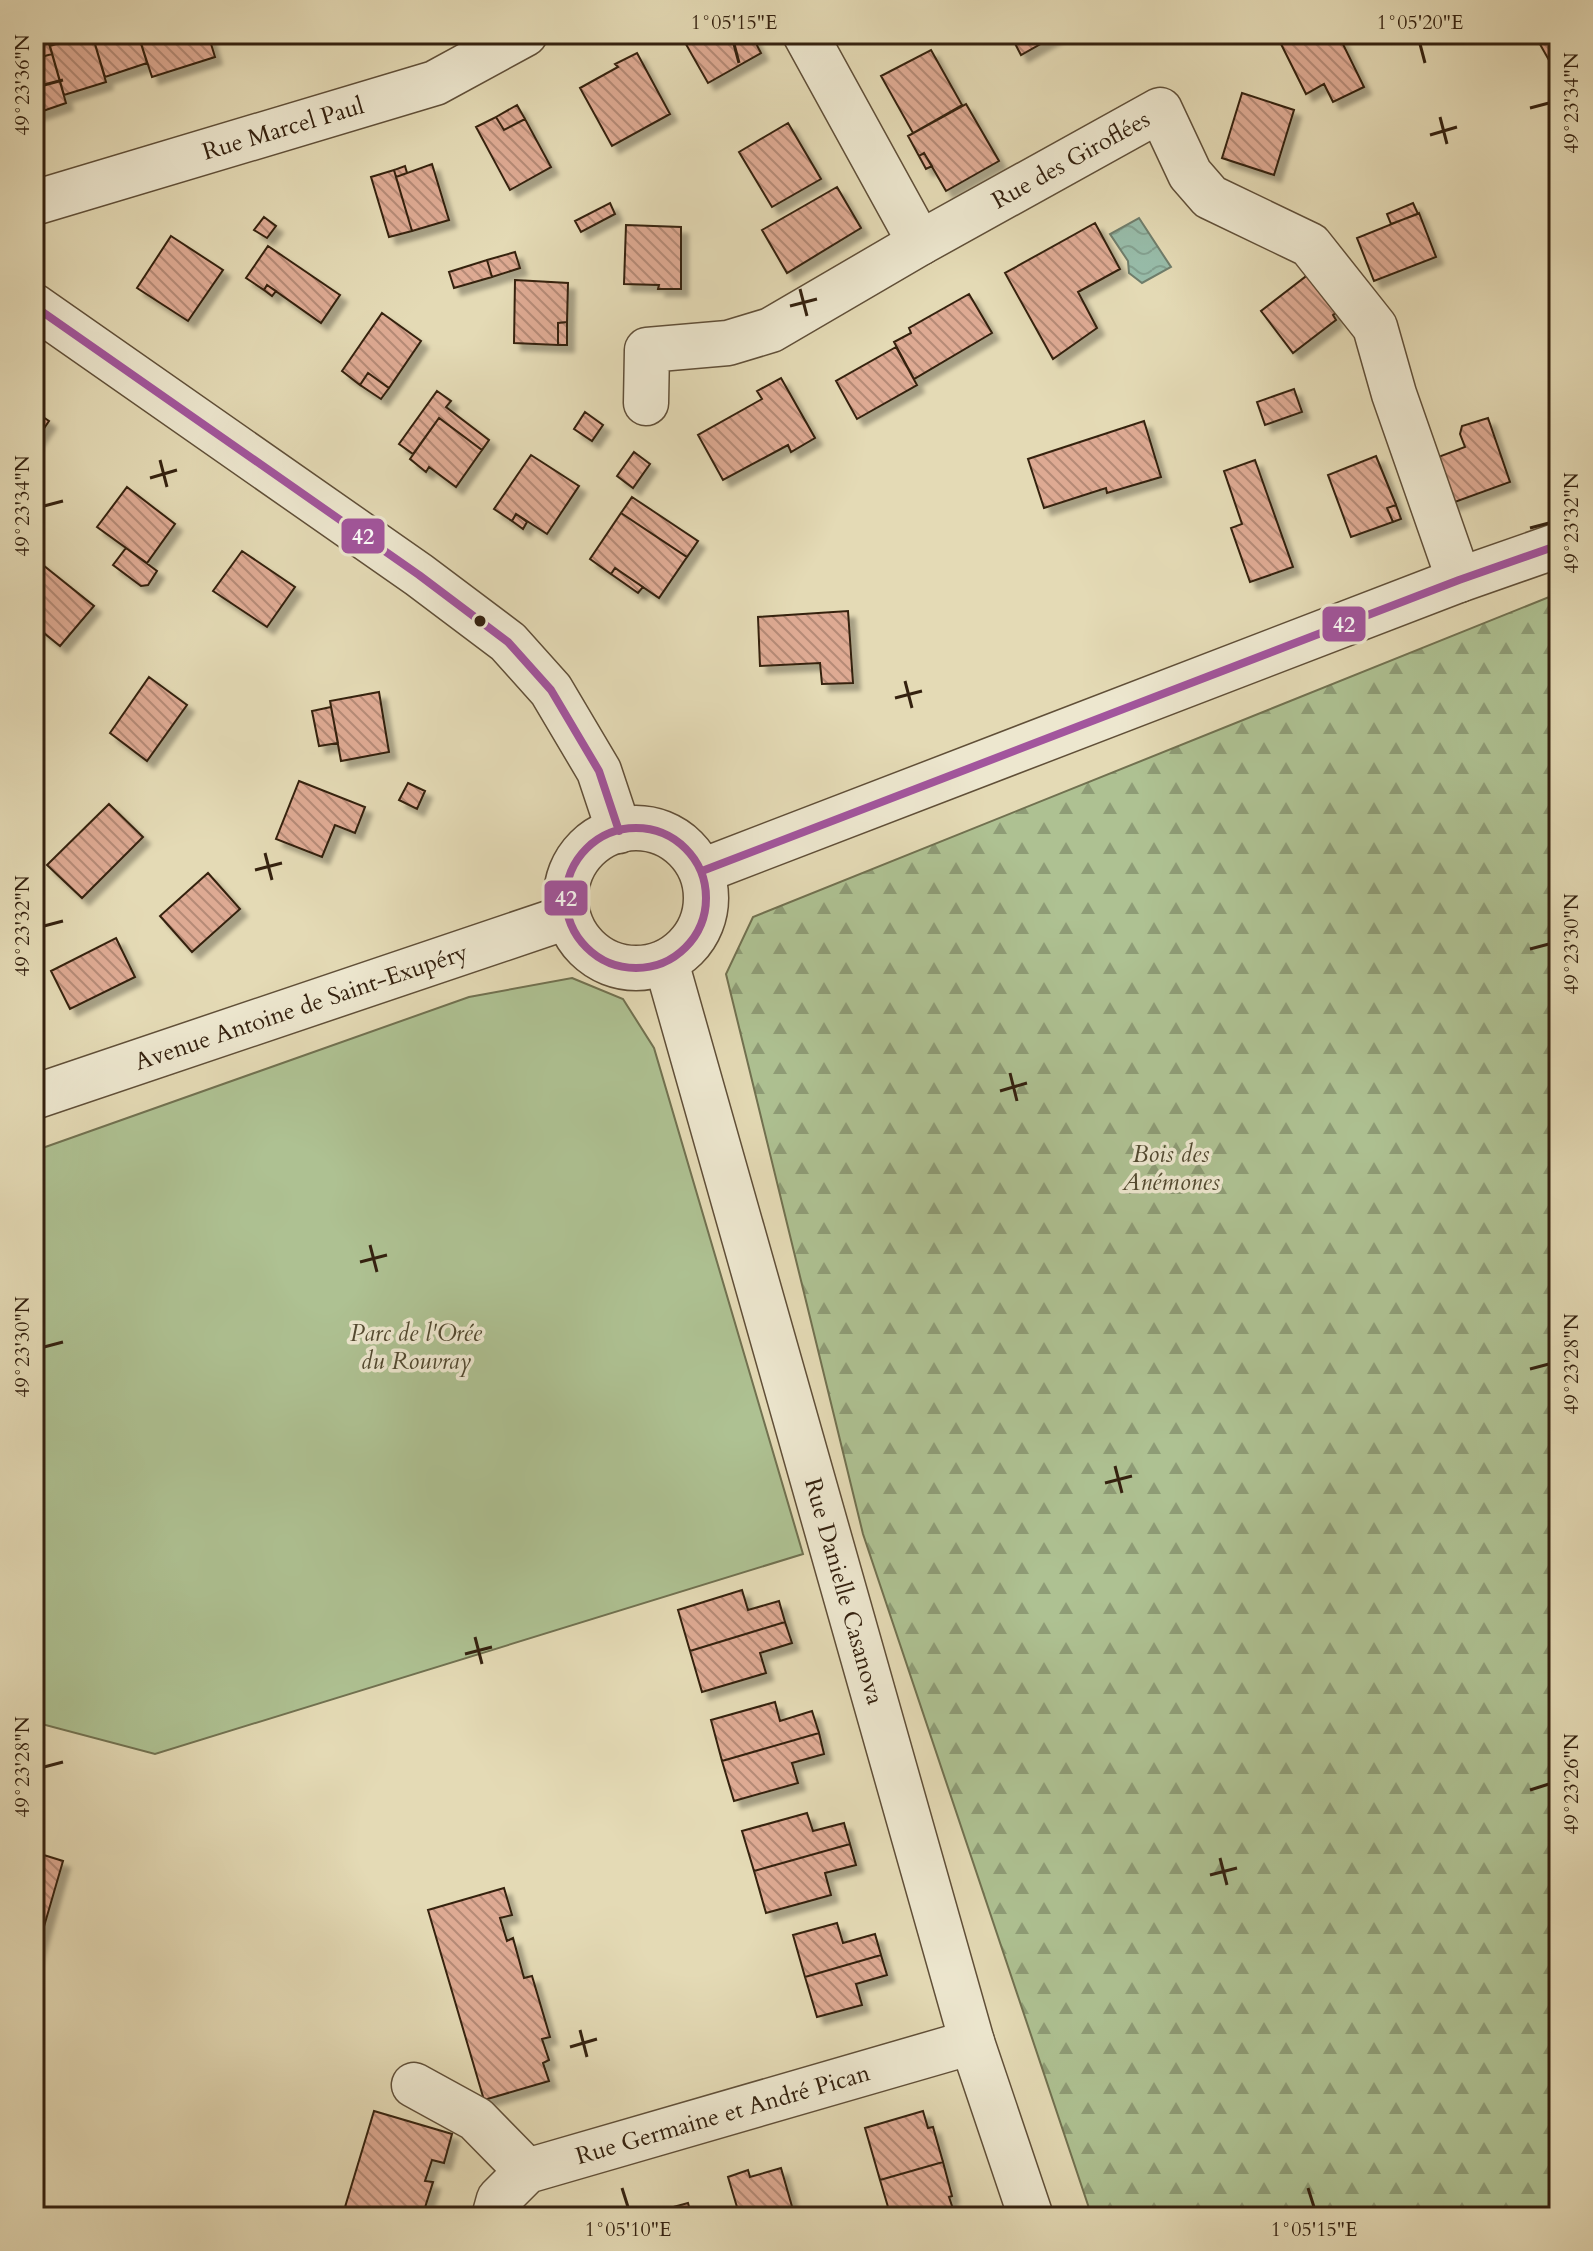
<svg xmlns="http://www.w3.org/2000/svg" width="1593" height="2251" font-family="Cardo,serif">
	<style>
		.green { fill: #aec192; stroke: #717150; stroke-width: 2 }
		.forest { fill: url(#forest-firs); stroke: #717150; stroke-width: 2 }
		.water { fill: url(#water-waves); stroke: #6f7d6b; stroke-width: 2 }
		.building { fill: url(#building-back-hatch); stroke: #34210f; stroke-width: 2; filter: url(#shadow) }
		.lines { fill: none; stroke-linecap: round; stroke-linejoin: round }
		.minor-casing { stroke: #604f38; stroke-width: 47 }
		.minor { stroke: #ede7cf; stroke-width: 44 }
		.bus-1-casing { stroke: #ede7cf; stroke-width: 14 }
		.bus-1 { stroke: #a2559d; stroke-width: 8 }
		.ticks { fill: none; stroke: #34210f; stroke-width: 3 }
		.bus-dot { fill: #34210f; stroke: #ede7cf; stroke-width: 3 }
		.labels { text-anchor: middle; stroke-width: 7; stroke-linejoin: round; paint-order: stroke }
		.street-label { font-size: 24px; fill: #34210f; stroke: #ede7cf }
		.park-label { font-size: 24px; font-style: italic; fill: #524930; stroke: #ede7cf }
		.line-badge { stroke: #ede7cf; stroke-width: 3 }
		.badge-label { font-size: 22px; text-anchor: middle; font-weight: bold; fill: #fff }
		.neatline { fill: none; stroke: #34210f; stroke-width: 3 }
		.ticks-label { font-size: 20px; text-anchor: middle; fill: #34210f }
	</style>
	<defs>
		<pattern id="forest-firs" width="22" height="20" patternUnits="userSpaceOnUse" patternTransform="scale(2)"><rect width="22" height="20" fill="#aec192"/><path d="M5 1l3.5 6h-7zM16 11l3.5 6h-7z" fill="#8e9c76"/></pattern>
		<pattern id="water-waves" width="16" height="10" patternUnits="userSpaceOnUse" patternTransform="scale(2)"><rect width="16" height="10" fill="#97bba8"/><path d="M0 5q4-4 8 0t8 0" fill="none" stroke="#83a08f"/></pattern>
		<pattern id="building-back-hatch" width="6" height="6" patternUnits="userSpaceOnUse" patternTransform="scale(2)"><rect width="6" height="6" fill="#deaa93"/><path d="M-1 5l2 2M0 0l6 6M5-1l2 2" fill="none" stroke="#b58a76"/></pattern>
		<filter id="shadow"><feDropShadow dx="7" dy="7" stdDeviation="2" flood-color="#0004"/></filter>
	</defs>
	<rect width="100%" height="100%" fill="#e4dab5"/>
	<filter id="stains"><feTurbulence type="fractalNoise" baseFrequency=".0025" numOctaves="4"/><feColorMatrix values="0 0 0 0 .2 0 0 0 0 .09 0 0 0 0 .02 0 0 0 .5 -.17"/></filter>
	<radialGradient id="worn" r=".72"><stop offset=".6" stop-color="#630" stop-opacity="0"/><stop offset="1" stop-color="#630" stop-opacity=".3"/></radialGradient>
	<path class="green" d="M572,978L623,999L654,1048L803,1554L155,1754L34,1722V1151L469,997Z"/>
	<path class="forest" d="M1559,593V2217H1092L863,1534L726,974L753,917Z"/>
	<path class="water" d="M1139,218L1171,267L1142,283L1129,273L1128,261L1110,234Z"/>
	<path class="building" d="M34,34H46L52,54L34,59Z
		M46,34H88L50,46Z
		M88,34H92L106,82L64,95L50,46Z
		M92,34H138L147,63L105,77Z
		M138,34H208L215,57L152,77Z
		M693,34H751L761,53L708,83L683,39Z
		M1010,34H1058L1021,55Z
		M1276,34H1338L1364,87L1333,102L1324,84L1306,94Z
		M1541,34H1559V57L1550,62L1537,39L1543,36Z
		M931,50L962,105L913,133L881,76Z
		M637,53L670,114L612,146L580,88L618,67L615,64Z
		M52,54L66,103L34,114V59Z
		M1242,93L1294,110L1274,175L1222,158Z
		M966,104L999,161L946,191L924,153L919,156L908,136Z
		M517,105L525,119L504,130L496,117Z
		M496,117L504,130L525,119L551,167L510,190L476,127Z
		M788,123L821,179L772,207L739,152Z
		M924,153L932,166L926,169L919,156Z
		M432,164L449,220L412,231L396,177Z
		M405,166L407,173L396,177L394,170Z
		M394,170L412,231L389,237L371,177Z
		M837,187L861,228L787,273L762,230Z
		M610,203L615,214L581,232L575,221Z
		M1413,203L1418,214L1391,224L1387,214Z
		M1419,213L1436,257L1374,281L1357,238Z
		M264,217L276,226L267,238L254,230Z
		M1095,223L1120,269L1078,292L1097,328L1053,359L1005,273Z
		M626,225L681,227V289H658L659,285L624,284Z
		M171,236L223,270L188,321L137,288Z
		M268,246L340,295L321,323L267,285L264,290L246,278Z
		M515,252L520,268L492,277L487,260Z
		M487,260L492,277L454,288L449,272Z
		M1318,267L1347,305L1333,315L1336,320L1293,353L1261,311Z
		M515,280L568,283L567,322L558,323V345L514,343Z
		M267,285L276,291L272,296L264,290Z
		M969,294L992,333L914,379L894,342L911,333L909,328Z
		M382,313L421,341L389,388L368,373L360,385L342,371Z
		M567,322V345H558V323Z
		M896,347L917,385L857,419L836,381Z
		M368,373L389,388L381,399L360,385Z
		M781,378L815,438L791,452L788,445L723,480L698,435L762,399L757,391Z
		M1294,389L1302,412L1265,425L1257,402Z
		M437,391L451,401L446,407L489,440L482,450L439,418L413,454L399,444Z
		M34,411L49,421L34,443Z
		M585,412L603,425L592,441L574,429Z
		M439,418L482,450L456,487L429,467L426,472L410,459Z
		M1488,418L1510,482L1441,507L1425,462L1465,447L1460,434L1462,426Z
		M1144,421L1161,477L1107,493L1106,488L1044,508L1028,459Z
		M634,452L650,464L633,488L617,476Z
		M531,455L579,486L547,534L516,514L512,521L494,509Z
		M1376,456L1396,505L1387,508L1393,522L1351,537L1328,475Z
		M1255,460L1293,567L1250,582L1231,528L1242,524L1224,471Z
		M127,487L175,524L147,563L97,527Z
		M632,497L698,541L687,557L621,513Z
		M1396,505L1401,519L1393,522L1387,508Z
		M621,513L687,557L659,598L615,568L611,574L590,559Z
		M516,514L527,522L523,529L512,521Z
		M126,548L157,571L148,585L141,586L113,565Z
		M242,551L295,587L267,627L213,591Z
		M38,561L94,606L60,646L34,625V566Z
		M615,568L643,587L638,593L611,574Z
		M848,611L853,683L822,684L820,663L760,666L758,617Z
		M149,677L187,705L147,761L110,733Z
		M379,692L389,752L341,761L330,701Z
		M331,707L338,743L319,746L312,711Z
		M299,781L365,807L355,833L335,825L322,857L276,839Z
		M408,783L425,791L417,809L399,800Z
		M109,804L143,837L82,898L47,865Z
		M208,873L240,909L192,952L160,916Z
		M116,938L135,977L70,1009L51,971Z
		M742,1590L748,1610L779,1601L785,1622L690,1651L678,1610Z
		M785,1622L792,1643L760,1653L766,1673L702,1692L690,1651Z
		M775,1702L780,1721L812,1711L819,1733L722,1761L711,1720Z
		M819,1733L824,1754L792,1763L798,1783L734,1801L722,1761Z
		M807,1813L813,1831L844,1823L850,1844L754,1871L742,1831Z
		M850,1844L856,1865L825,1873L831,1895L766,1913L754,1871Z
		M34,1852L63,1861L34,1961Z
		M504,1888L512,1915L500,1918L507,1941L513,1938L524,1978L532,1976L550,2037L542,2039L549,2060L543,2063L549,2081L484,2100L428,1910Z
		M837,1923L843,1943L875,1934L881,1955L805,1977L793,1935Z
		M881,1955L887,1975L856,1984L862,2005L817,2017L805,1977Z
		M374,2111L452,2134L444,2163L432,2160L425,2181L433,2182L422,2217H342Z
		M923,2111L928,2128L933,2127L943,2162L880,2180L865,2128Z
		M943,2162L952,2196L949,2197L955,2215L891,2217L880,2180Z
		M781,2168L795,2217H740L728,2177L748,2170L750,2177Z
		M688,2203L692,2217H610L642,2208L644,2215Z"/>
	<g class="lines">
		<g class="minor-casing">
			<g id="minor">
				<path d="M805,34L920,243"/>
				<path id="s1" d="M34,203L435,83L525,34"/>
				<path d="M34,306L419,575L508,642L551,690L599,771L619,831"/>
				<path id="s2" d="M646,403L647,350L728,343L771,330L920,243L1160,110L1190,174L1210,197L1310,245L1375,327L1394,394L1459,580"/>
				<circle cx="636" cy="898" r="70"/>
				<path d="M702,871L1459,580L1559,545"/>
				<path id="s3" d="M666,962L972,2042L1031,2217"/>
				<path id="s4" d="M34,1097L567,917"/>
				<path d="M414,2085L476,2119L527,2171"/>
				<path id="s5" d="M494,2217L499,2199L527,2171L972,2042"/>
			</g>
		</g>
		<use href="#minor" class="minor"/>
		<g class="bus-1-casing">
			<path id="bus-1" d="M34,306L419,575L508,642L551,690L599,771L619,831
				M566 898a70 70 0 1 1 140 0a70 70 0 1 1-140 0Z
				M702,871L1459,580L1559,545"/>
		</g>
		<use href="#bus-1" class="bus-1"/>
	</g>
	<path class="ticks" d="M734,44L739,63M1420,44L1425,63M44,85L63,80M1530,108L1549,103M1440,117L1447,144M1430,135L1457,127M800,289L807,316M790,306L817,299M160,460L167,487M150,478L177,470M44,506L63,501M1530,528L1549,523M905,681L912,708M895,698L922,691M265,853L272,880M255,870L282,863M44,926L63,921M1530,949L1549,944M1010,1073L1017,1101M1000,1091L1027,1083M370,1245L377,1272M360,1262L387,1255M44,1347L63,1342M1530,1369L1549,1364M1115,1466L1122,1493M1105,1483L1132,1476M475,1637L482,1664M465,1654L492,1647M44,1767L63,1762M1530,1790L1549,1784M1220,1858L1227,1885M1210,1875L1237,1868M580,2030L587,2057M570,2047L597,2039M622,2188L628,2207M1308,2188L1314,2207"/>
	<circle class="bus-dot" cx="480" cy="621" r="7"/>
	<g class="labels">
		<g class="street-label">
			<text dy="8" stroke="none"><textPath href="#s1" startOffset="260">Rue Marcel Paul</textPath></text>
			<text dy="8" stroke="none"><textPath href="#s2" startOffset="524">Rue des Giroflées</textPath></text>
			<text dy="8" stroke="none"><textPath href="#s4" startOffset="282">Avenue Antoine de Saint-Exupéry</textPath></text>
			<text dy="8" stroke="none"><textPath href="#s3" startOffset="654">Rue Danielle Casanova</textPath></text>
			<text dy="8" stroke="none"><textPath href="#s5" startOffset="262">Rue Germaine et André Pican</textPath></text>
		</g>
		<g class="park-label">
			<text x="1171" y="1162">Bois des<tspan x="1171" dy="28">Anémones</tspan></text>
			<text x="416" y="1341">Parc de l'Orée<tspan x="416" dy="28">du Rouvray</tspan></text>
		</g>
	</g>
	<g class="line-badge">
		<rect x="340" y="517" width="46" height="38" rx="8" fill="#a2559d"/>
		<rect x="1321" y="605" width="46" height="38" rx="8" fill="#a2559d"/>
		<rect x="543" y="879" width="46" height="38" rx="8" fill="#a2559d"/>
	</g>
	<g class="badge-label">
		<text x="363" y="544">42</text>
		<text x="1344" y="632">42</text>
		<text x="566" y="906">42</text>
	</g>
	<rect width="1593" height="2251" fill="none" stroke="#e4dab5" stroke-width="88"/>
	<rect x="44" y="44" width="1505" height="2163" class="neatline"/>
	<g class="ticks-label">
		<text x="734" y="29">1°05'15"E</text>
		<text x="1420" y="29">1°05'20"E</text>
		<text transform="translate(22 85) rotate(-90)" y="7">49°23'36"N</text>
		<text transform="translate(1571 103) rotate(-90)" y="7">49°23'34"N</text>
		<text transform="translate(22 506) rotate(-90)" y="7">49°23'34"N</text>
		<text transform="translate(1571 523) rotate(-90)" y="7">49°23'32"N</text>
		<text transform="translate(22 926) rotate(-90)" y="7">49°23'32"N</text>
		<text transform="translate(1571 944) rotate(-90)" y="7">49°23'30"N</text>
		<text transform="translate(22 1347) rotate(-90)" y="7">49°23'30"N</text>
		<text transform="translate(1571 1364) rotate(-90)" y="7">49°23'28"N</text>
		<text transform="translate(22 1767) rotate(-90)" y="7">49°23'28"N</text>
		<text transform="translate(1571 1784) rotate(-90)" y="7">49°23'26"N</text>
		<text x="628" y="2236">1°05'10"E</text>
		<text x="1314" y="2236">1°05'15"E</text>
	</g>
	<rect width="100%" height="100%" filter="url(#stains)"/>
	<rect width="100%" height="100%" fill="url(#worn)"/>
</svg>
